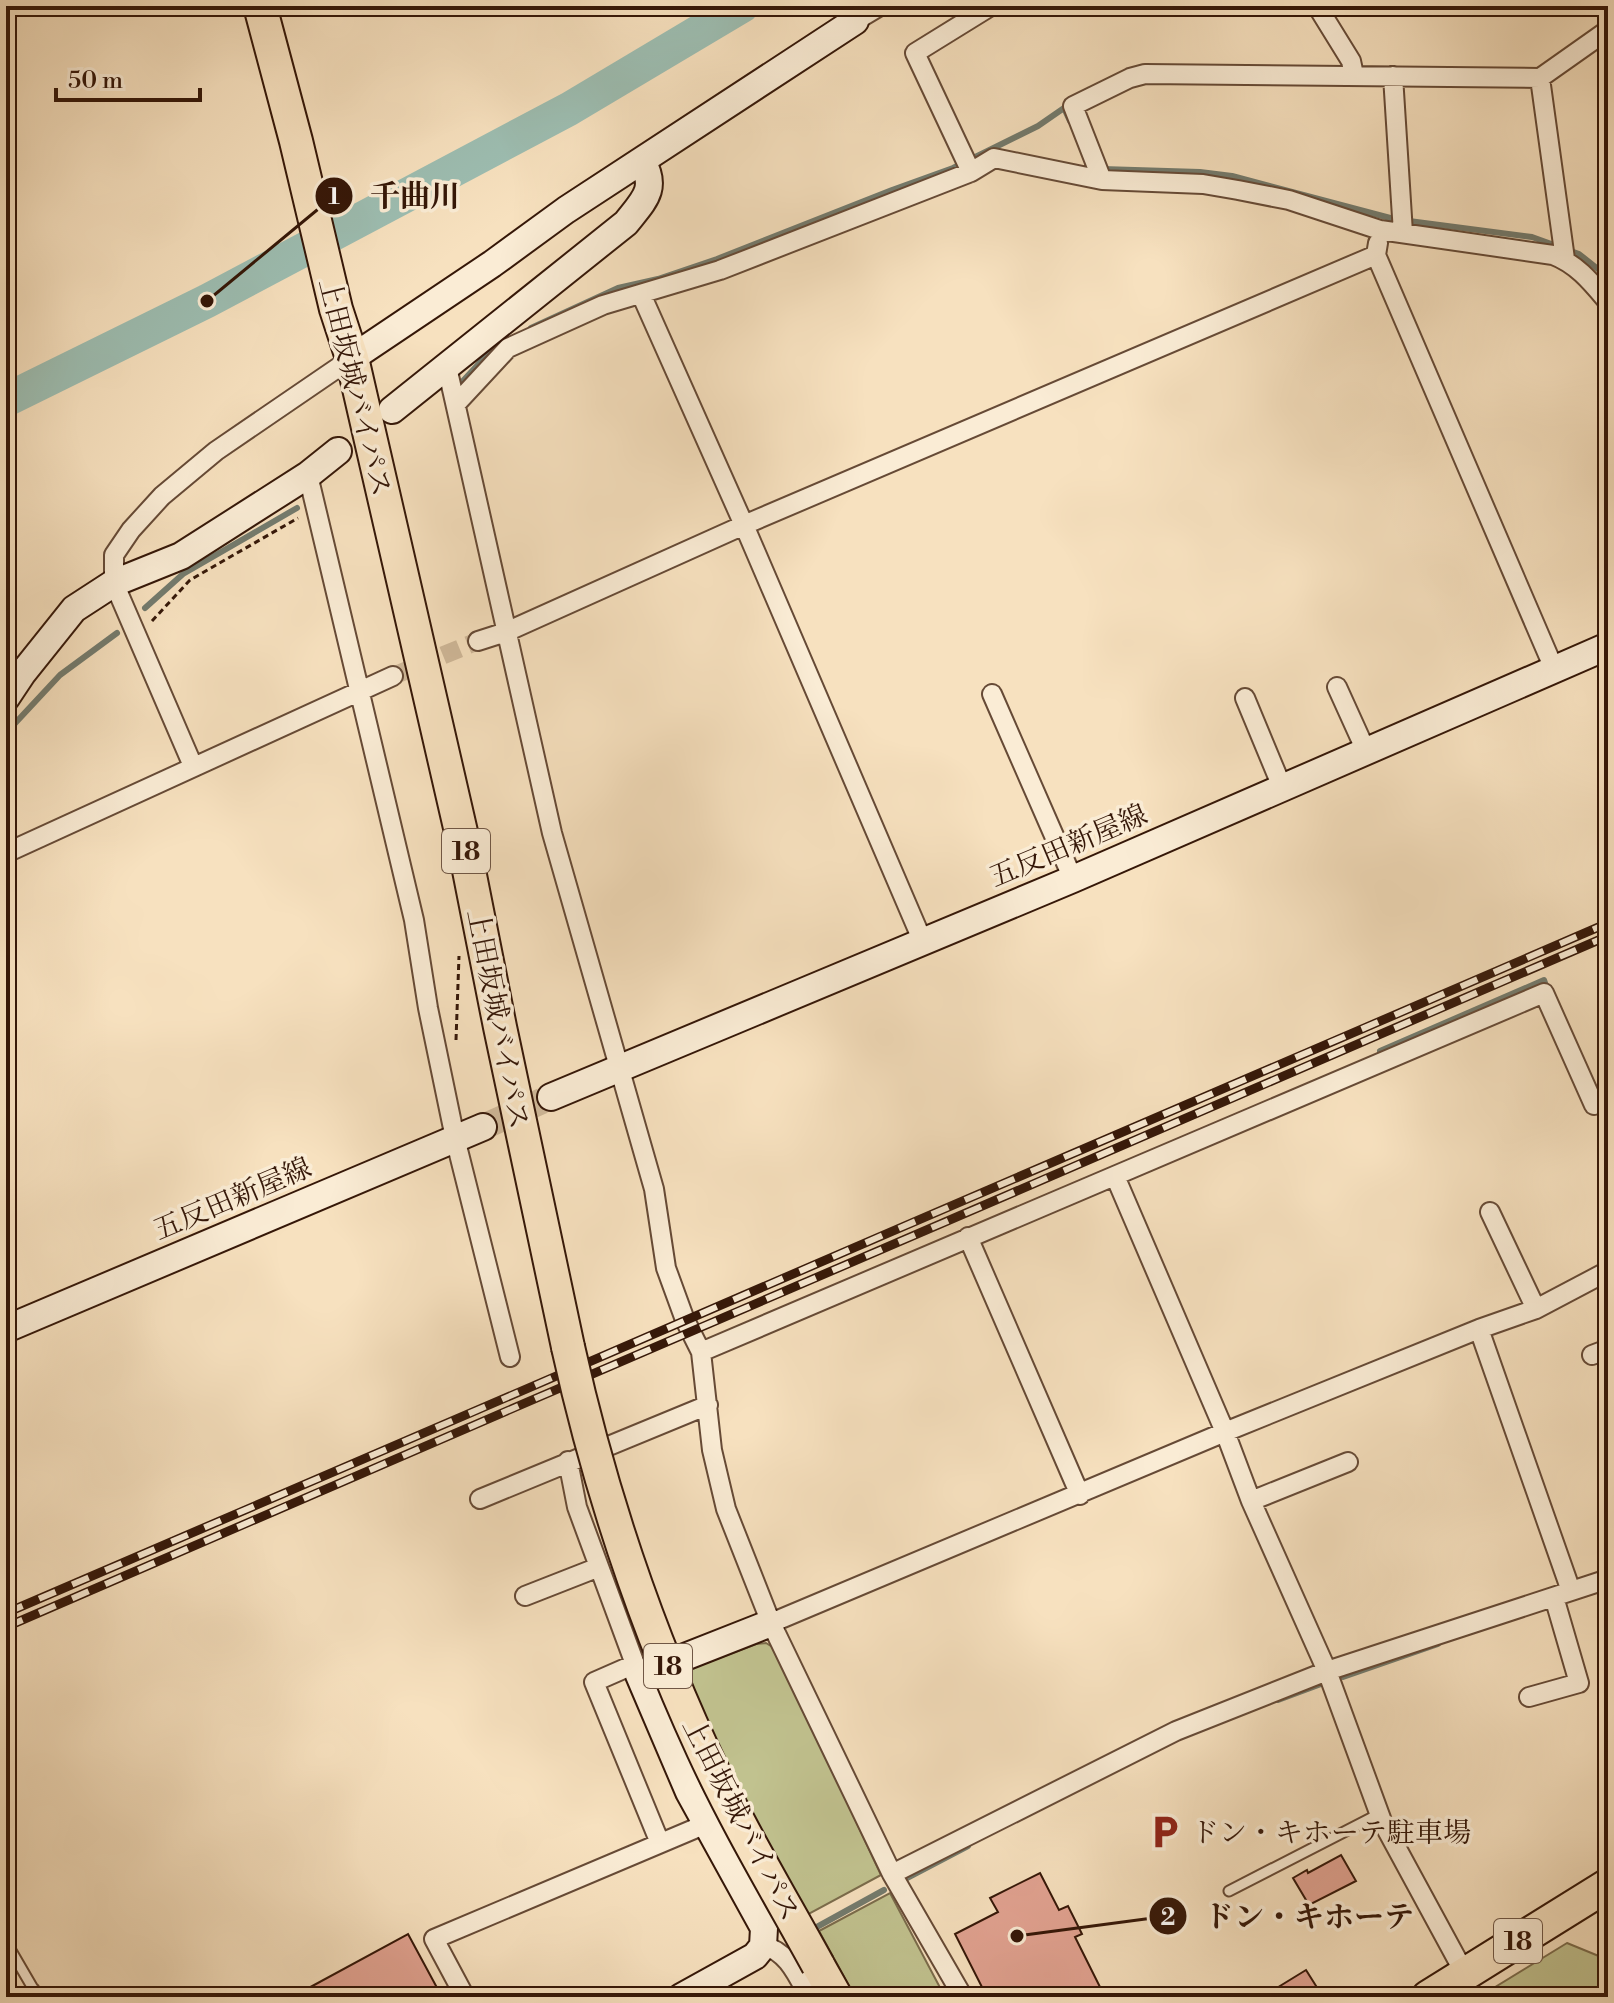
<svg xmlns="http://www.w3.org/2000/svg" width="1614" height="2003" font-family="'Libre Bodoni','Noto Serif JP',serif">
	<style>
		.green { fill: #c1c28f; stroke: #7b6c4c; stroke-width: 2 }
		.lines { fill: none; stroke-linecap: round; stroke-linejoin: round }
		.stream { stroke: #737b6e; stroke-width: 6 }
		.river { stroke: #9dbeb2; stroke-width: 34 }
		.building { fill: #e2a392; stroke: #351708; stroke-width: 2 }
		.street-tunnel { stroke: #d0b99a; stroke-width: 18; stroke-dasharray: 18 9; stroke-linecap: butt }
		.secondary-tunnel { stroke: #d0b99a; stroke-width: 26; stroke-dasharray: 26 13; stroke-linecap: butt }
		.lane-casing { stroke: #664a36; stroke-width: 13 }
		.street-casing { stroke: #664a36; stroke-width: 22 }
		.secondary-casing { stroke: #351708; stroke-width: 30 }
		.highway-casing { stroke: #351708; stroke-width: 36 }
		.path { stroke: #351708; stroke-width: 3; stroke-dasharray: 6 4; stroke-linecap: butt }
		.lane { stroke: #faecd5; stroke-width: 9 }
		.street { stroke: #faecd5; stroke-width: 18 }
		.secondary { stroke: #faecd5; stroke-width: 26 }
		.highway { stroke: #f7e1bf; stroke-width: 32 }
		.rail-casing { stroke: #351708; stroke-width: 9 }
		.rail { stroke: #faecd5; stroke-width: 6; stroke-dasharray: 18; stroke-linecap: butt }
		.highway-bridge-casing { stroke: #351708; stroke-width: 36; stroke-linecap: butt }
		.highway-bridge { stroke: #f7e1bf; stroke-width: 32 }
		.labels { text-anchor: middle; stroke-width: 7; stroke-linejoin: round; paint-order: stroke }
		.shield { fill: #faecd5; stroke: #705746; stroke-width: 2 }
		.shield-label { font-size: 26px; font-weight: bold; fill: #351708 }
		.street-label { font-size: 28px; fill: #351708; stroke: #faecd5 }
		.poi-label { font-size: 28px; fill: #351708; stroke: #faecd5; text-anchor: start }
		.leader { fill: none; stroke: #351708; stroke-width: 3 }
		.callout-dot { fill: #351708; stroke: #faecd5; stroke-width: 3 }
		.mark-label { font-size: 24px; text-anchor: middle; font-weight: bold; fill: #fff }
		.callout-label { font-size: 30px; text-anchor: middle; font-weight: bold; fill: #351708; stroke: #faecd5; stroke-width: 7; stroke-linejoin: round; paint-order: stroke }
	</style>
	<rect width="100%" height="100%" fill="#f7e1bf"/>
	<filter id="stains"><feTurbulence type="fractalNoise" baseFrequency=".0025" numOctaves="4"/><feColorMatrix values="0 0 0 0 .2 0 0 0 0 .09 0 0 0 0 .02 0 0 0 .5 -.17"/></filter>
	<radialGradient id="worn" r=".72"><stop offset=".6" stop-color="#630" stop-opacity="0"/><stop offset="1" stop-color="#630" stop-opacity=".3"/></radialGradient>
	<path class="green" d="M766,1643L774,1648L779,1656L881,1875L805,1916L717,1745L685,1671L756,1644Z
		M890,1893L945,1997H855L819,1931Z
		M1567,1943L1606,1959L1608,1997H1479Z"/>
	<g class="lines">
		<path class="stream" d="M1102,169L1200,172L1232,176L1394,219
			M1409,221L1532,237L1579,254L1608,277
			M531,328L618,288L658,279L717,259L892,190L953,168L1038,126L1064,108L1070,121
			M461,383L486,356L507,339
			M145,608L183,574L297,508
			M6,733L60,675L117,633
			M1380,1051L1544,980L1545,983
			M1343,1677L1438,1644
			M1278,1700L1321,1684
			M907,1878L968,1846
			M815,1928L884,1890"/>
		<path class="river" d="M6,400L207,301L569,109L742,6"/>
	</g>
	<path class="building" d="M1341,1855L1356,1881L1309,1905L1293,1878L1307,1870L1308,1873Z
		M1040,1873L1059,1910L1068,1906L1082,1934L1075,1937L1105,1997H987L955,1934L998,1912L990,1898Z
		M408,1934L442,1997H292Z
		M1306,1970L1323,1997H1262Z"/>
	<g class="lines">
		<path class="street-tunnel" d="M393,676L478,641"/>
		<path class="secondary-tunnel" d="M483,1127L551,1097"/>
		<g class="lane-casing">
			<path id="lane" d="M1229,1891L1379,1814
				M6,1942L38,1997
				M16,1997L34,1989"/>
		</g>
		<g class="street-casing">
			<path id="street" d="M1317,6L1351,61L1354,75
				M855,21L880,6
				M1393,76L1403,233
				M1540,78L1565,259
				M971,172L994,158L1102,180L1203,184L1238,190L1289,200L1380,230L1553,255C1577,264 1592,283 1608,302
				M1102,180L1073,106L1130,78L1145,74L1540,78L1608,30
				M1378,243L1376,255L1555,671
				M641,294L744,525L923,942
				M447,367L552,833L654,1189L666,1268L685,1320L701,1352L712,1450L726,1509L771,1623L892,1874L963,1997
				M456,404L508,348L603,305L720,270L971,172L915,53L991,6
				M308,475L414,920L428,1008L455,1138L510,1357
				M478,641L506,632L744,525L1376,255
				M1337,687L1366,751
				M992,694L1073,879
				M1245,698L1282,787
				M193,766L114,583V555L131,530L162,496L216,451L352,358
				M6,853L393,676
				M1115,1176L1225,1432L1251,1501L1327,1671L1382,1821L1465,1974
				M1490,1212L1536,1309
				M968,1237L1080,1495
				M1479,1329L1571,1591
				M701,1352L1544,993L1594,1105L1608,1100
				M1592,1355L1608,1349
				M568,1461L577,1507L639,1675
				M480,1499L708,1405
				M1251,1501L1348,1462
				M525,1596L599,1567
				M771,1623L1225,1432L1479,1329L1536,1309L1608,1271
				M635,1664L594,1682L660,1843
				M1529,1697L1579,1683L1554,1597
				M892,1874L1176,1731L1327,1671L1608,1579
				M763,1946C787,1950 798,1977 809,1997
				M465,1997L434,1939L706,1824"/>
		</g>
		<g class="secondary-casing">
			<path id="secondary" d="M352,358L492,264L566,210L855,21
				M392,410L626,223C644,200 658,189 642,161
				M6,698L22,674L74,609L114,583L181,556L308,475L338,451
				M551,1097L1073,879L1608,646
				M6,1329L483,1127
				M681,1997L755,1956L763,1946L764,1928L689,1792L639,1675L771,1623"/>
		</g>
		<g class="highway-casing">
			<path id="highway" d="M260,6L296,141L336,309L352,358L464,845L500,1027L568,1347
				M818,1965L836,1997
				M1428,1997L1608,1885"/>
		</g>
		<path class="path" d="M152,621L190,580L298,518
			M456,1040L459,956"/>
		<use href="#lane" class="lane"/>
		<use href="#street" class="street"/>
		<use href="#secondary" class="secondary"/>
		<use href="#highway" class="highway"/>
		<g class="rail-casing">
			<path id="rail" d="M6,1613L1608,923
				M6,1627L1608,936"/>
		</g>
		<use href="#rail" class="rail"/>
		<g class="highway-bridge-casing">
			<path id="highway-bridge" d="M568,1347C599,1487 643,1620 703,1750C737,1824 779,1894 818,1965"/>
		</g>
		<use href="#highway-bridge" class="highway-bridge"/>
	</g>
	<defs>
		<g id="parking-bare" transform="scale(2.76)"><path d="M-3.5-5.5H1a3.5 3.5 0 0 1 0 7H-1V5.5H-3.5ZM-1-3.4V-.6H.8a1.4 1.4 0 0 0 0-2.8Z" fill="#8f2418" stroke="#faecd5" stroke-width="2.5" paint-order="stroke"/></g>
	</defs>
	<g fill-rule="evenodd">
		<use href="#parking-bare" x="1165" y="1832"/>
	</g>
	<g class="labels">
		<g class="shield">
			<rect x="442" y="829" width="48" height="44" rx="6"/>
			<rect x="644" y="1644" width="48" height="44" rx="6"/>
			<rect x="1494" y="1919" width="48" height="44" rx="6"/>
		</g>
		<g class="shield-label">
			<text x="466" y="860">18</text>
			<text x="668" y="1675">18</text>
			<text x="1518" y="1950">18</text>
		</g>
		<g class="street-label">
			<text transform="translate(356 387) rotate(76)" y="10">上田坂城バイパス</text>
			<text transform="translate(1068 845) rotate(-23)" y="10">五反田新屋線</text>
			<text transform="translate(499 1019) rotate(79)" y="10">上田坂城バイパス</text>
			<text transform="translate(232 1198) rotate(-23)" y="10">五反田新屋線</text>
			<text transform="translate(742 1819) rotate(63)" y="10">上田坂城バイパス</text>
		</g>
		<g class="poi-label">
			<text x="1191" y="1842">ドン・キホーテ駐車場</text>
		</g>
	</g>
	<path class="leader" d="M207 301L334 196M1017 1936L1168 1916"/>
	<g class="callout-dot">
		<circle cx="207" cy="301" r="8"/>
		<circle cx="1017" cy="1936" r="8"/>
		<circle cx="334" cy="196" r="20"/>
		<circle cx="1168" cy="1916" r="20"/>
	</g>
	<g class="mark-label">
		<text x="334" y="204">1</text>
		<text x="1168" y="1925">2</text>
	</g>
	<g class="callout-label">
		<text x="415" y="206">千曲川</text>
		<text x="1309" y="1927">ドン・キホーテ</text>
	</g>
	<rect width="1614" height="2003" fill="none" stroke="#f7e1bf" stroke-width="32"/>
	<rect x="8" y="8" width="1598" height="1987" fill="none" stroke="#351708" stroke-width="4"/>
	<rect x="16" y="16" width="1582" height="1971" fill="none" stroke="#351708" stroke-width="2"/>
	<path d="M56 88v12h144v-12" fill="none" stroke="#351708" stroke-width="4"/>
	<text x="68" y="88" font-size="24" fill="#351708" stroke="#faecd5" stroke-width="6" paint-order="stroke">50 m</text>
	<rect width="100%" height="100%" filter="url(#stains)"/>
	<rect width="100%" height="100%" fill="url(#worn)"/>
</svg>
